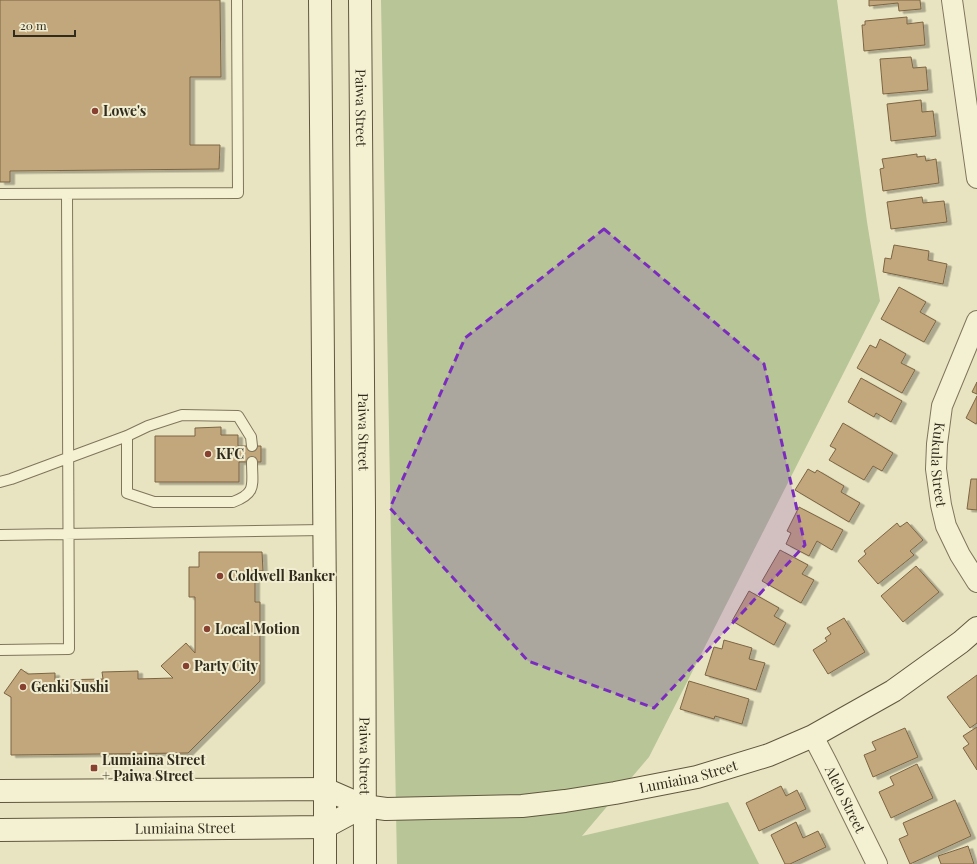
<svg xmlns="http://www.w3.org/2000/svg" width="977" height="864" font-family="'Playfair Display',serif">
	<style>
		.green { fill: #b7c597 }
		.building { fill: #c2a67b; stroke: #7c6543; filter: url(#shadow) }
		.lines { fill: none; stroke-linecap: round; stroke-linejoin: round }
		.lane-casing { stroke: #80755b; stroke-width: 12 }
		.street-casing { stroke: #80755b; stroke-width: 22 }
		.secondary-casing { stroke: #61573e; stroke-width: 24 }
		.lane { stroke: #f4f1d3; stroke-width: 10 }
		.street { stroke: #f4f1d3; stroke-width: 20 }
		.secondary { stroke: #f4f1d3; stroke-width: 22 }
		.marked { fill: #7b2cbf; fill-opacity: 0.2; stroke: #7b2cbf; stroke-width: 3; stroke-dasharray: 8 5; stroke-linejoin: round }
		.poi-dot { fill: #884131; stroke: #f1edd0; stroke-width: 1.5 }
		.labels { text-anchor: middle; stroke-width: 4; stroke-linejoin: round; paint-order: stroke }
		.street-label { font-size: 14px; fill: #312b1d; stroke: #f1edd0 }
		.poi-label { font-size: 14px; font-weight: bold; fill: #312b1d; stroke: #f1edd0; text-anchor: start }
	</style>
	<defs>
		<filter id="shadow"><feDropShadow dx="4.5" dy="2.5" stdDeviation="0" flood-color="#0004"/></filter>
	</defs>
	<rect width="100%" height="100%" fill="#e8e4c1"/>
	<path class="green" d="M381,0H837L867,222L880,301L649,757L582,836L728,802L759,864H397Z"/>
	<path class="building" d="M0,0H220L221,77H190V145H220L219,169L10,171V182H0Z
		M869,0H920L921,9L899,11L898,3L869,6Z
		M907,17V24L923,22L925,45L864,51L862,25H865V21Z
		M911,57L913,68L926,67L928,90L883,94L880,59Z
		M921,100L922,112L933,111L936,136L891,141L887,104Z
		M917,154V157L925,156L926,161L936,159L939,183L883,191L880,169L884,168L882,159Z
		M922,197L923,203L944,201L947,222L891,229L887,202Z
		M894,245L929,251L928,260L947,264L943,284L883,272L885,258L891,259Z
		M899,287L926,302L920,312L936,321L924,342L881,319Z
		M880,339L906,354L901,363L915,370L902,393L857,368L870,345L876,348Z
		M861,378L902,401L891,422L876,413L874,417L848,402Z
		M977,382V394L972,392Z
		M977,396V422L976,424L966,418Z
		M843,423L893,453L882,471L873,466L864,480L829,460L836,449L830,446Z
		M221,427V435H238V446H261V462H239V482H155V436H195V428Z
		M808,469L815,473L817,470L844,486L841,492L860,503L849,522L795,490Z
		M971,479H977V510L967,509Z
		M799,507L843,530L832,550L817,541L809,556L786,544L791,533L787,531Z
		M907,522L923,540L910,551L914,555L878,584L858,561L866,554L864,551L897,523L900,527Z
		M780,550L808,565L802,574L814,580L801,603L762,581Z
		M199,552H262L263,571H255V602H260V681L188,753L11,755V697L4,693L21,669L28,674L55,673V680L103,679L102,672L138,671V679L173,678L161,666L186,643L195,653V597H189V567H199Z
		M916,566L939,592L903,622L881,596Z
		M749,591L779,608L774,616L786,623L774,645L732,621Z
		M844,618L865,652L828,674L813,650L827,641L825,638L831,634L827,628Z
		M724,640L752,648L749,659L765,663L756,690L705,675L714,647L722,649Z
		M977,675V723L970,728L947,697Z
		M689,681L749,699L742,724L715,716L714,719L680,709Z
		M977,727V770L963,748L969,744L963,736Z
		M905,728L918,757L873,777L864,755L876,750L872,742Z
		M917,764L933,798L891,818L879,792L894,785L890,777Z
		M781,786L786,796L797,790L806,809L759,831L746,803Z
		M955,800L971,836L910,864L899,839L908,835L903,823Z
		M796,822L803,838L818,831L826,847L790,864H785L771,835Z
		M968,846L974,864H941L938,856Z"/>
	<g class="lines">
		<g class="lane-casing">
			<path id="lane" d="M0,194L238,193L237,0
				M127,436V493L154,502H233C257,493 252,485 252,462
				M0,482L11,479L127,436L148,426L182,415L238,416L251,437L252,446
				M0,535L324,530
				M0,650L69,649L67,194"/>
		</g>
		<g class="street-casing">
			<g id="street">
				<path d="M952,0L977,178"/>
				<path id="s1" d="M977,321L942,406L937,444L936,469L941,505L946,526L960,555L977,582"/>
				<path id="s2" d="M813,736L826,761L877,864"/>
			</g>
		</g>
		<g class="secondary-casing">
			<g id="secondary">
				<path d="M320,0L325,607V864"/>
				<path id="s3" d="M360,0L364,509L365,864"/>
				<path id="s4" d="M0,791L325,789L364,806L386,809L522,806L565,801L615,793L697,777L769,755L813,736L893,691L961,642L977,628"/>
				<path id="s5" d="M0,830L325,827L364,806"/>
			</g>
		</g>
		<use href="#lane" class="lane"/>
		<use href="#street" class="street"/>
		<use href="#secondary" class="secondary"/>
	</g>
	<path class="marked" d="M604,229L764,364L805,545L654,708L528,661L390,508L465,338Z"/>
	<g class="poi-dot">
		<circle cx="95" cy="111" r="4"/>
		<circle cx="208" cy="454" r="4"/>
		<circle cx="220" cy="576" r="4"/>
		<circle cx="207" cy="629" r="4"/>
		<circle cx="186" cy="666" r="4"/>
		<circle cx="23" cy="687" r="4"/>
		<rect x="90" y="764" width="8" height="8" rx="2"/>
	</g>
	<g class="labels">
		<g class="street-label">
			<text dy="5" stroke="none"><textPath href="#s3" startOffset="108">Paiwa Street</textPath></text>
			<text dy="5" stroke="none"><textPath href="#s3" startOffset="432">Paiwa Street</textPath></text>
			<text dy="5" stroke="none"><textPath href="#s1" startOffset="151">Kukula Street</textPath></text>
			<text dy="5" stroke="none"><textPath href="#s3" startOffset="756">Paiwa Street</textPath></text>
			<text dy="5" stroke="none"><textPath href="#s4" startOffset="695">Lumiaina Street</textPath></text>
			<text dy="5" stroke="none"><textPath href="#s2" startOffset="71">Alelo Street</textPath></text>
			<text dy="5" stroke="none"><textPath href="#s5" startOffset="185">Lumiaina Street</textPath></text>
		</g>
		<g class="poi-label">
			<text x="103" y="116">Lowe's</text>
			<text x="216" y="459">KFC</text>
			<text x="228" y="581">Coldwell Banker</text>
			<text x="215" y="634">Local Motion</text>
			<text x="194" y="671">Party City</text>
			<text x="31" y="692">Genki Sushi</text>
			<text x="102" y="765">Lumiaina Street<tspan x="102" dy="16">+ Paiwa Street</tspan></text>
		</g>
	</g>
	<path d="M14 30v6h61v-6" fill="none" stroke="#312b1d" stroke-width="2"/>
	<text x="20" y="30" font-size="12" fill="#312b1d" stroke="#f1edd0" stroke-width="3" paint-order="stroke">20 m</text>
</svg>
